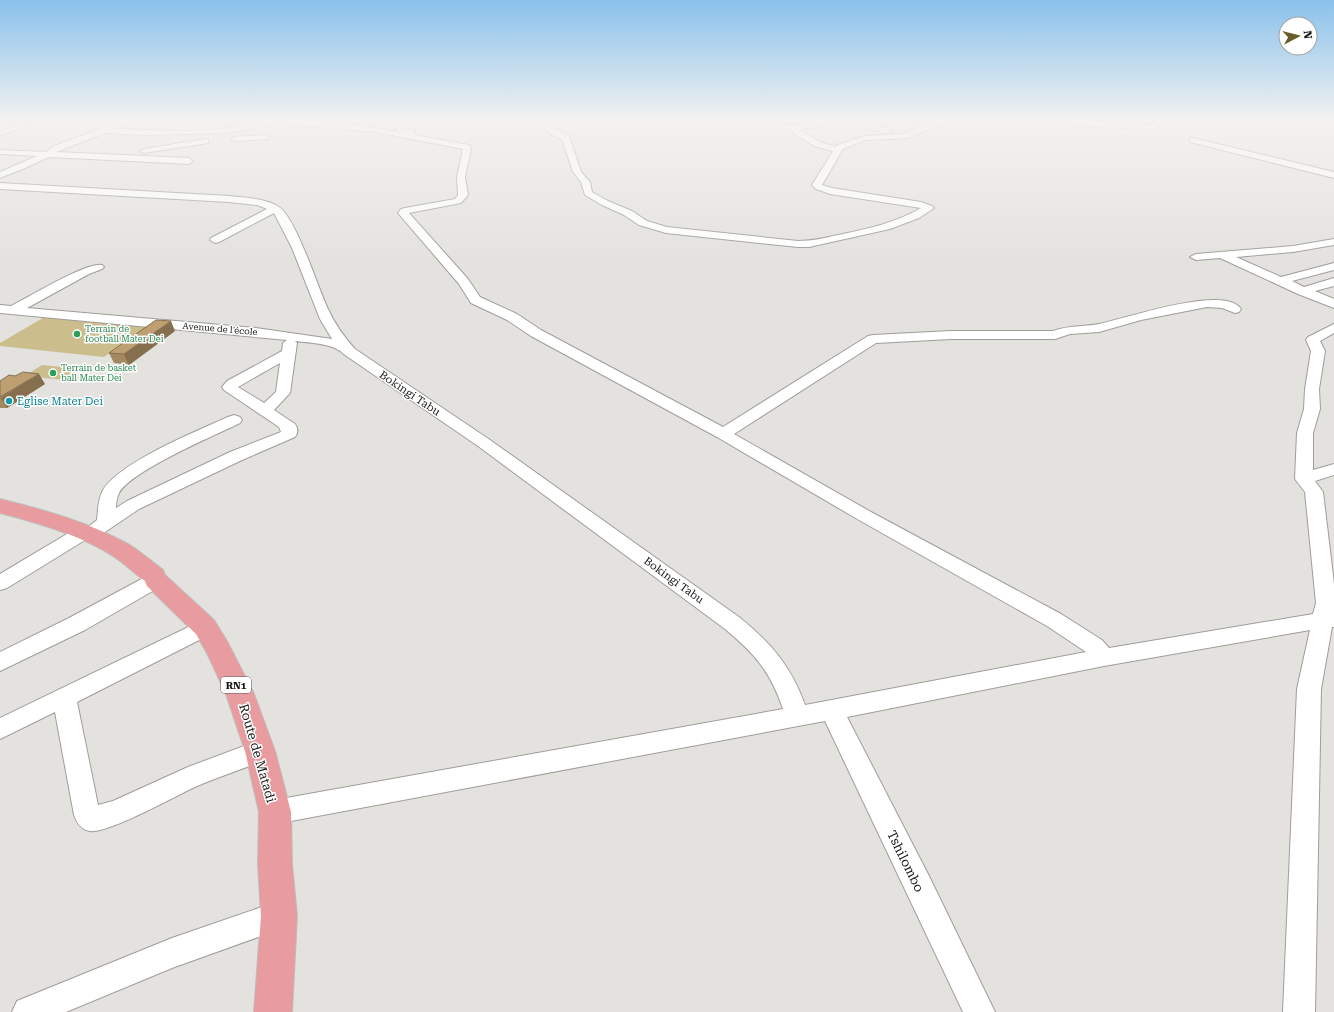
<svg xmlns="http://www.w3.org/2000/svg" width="1334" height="1012" font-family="'Roboto Serif',serif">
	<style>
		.green { fill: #cbbd8c }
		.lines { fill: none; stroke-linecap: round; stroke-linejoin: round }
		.minor-casing { stroke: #9f9d99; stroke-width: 2 }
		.highway-casing { stroke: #bfbfbe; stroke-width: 2 }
		.minor { fill: #fff; fill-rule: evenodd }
		.highway { fill: #e99c9f; fill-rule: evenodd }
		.wall { fill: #a38961 }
		.shaded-wall { fill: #856f4f }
		.building { fill: #be9f71; stroke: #856f4f }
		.leisure-dot { fill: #2e9e5b; stroke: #fff; stroke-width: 1.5 }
		.culture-dot { fill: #0f9aa8; stroke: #fff; stroke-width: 1.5 }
		.labels { text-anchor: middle; stroke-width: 3; stroke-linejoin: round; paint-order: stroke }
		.far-leisure-label { font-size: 9px; fill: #27864d; stroke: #fff; text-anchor: start }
		.far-street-label { font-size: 9px; fill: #191917; stroke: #fff }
		.shield { fill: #fff; stroke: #5e5e5d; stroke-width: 1 }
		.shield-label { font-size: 10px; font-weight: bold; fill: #191917 }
		.street-label { font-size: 11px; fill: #191917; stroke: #fff }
		.culture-label { font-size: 11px; fill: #0d838f; stroke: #fff; text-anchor: start }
		.near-street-label { font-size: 13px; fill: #191917; stroke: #fff }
	</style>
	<rect width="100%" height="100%" fill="#e4e2de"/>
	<path class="green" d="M48,315L151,324L104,357L0,346V343Z
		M42,365L82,369L65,380L25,376Z"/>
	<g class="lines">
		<g class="minor-casing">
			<path id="minor" d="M12,119H20L32,125L0,135V131L20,125L14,123Z
				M127,119H138L115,129C162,131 216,134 262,122L253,119C302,119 353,123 402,133L397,131L396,126L382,119H397L403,123L404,128L415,132V135L469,145L471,149L465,177L468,195L461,203L409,213L468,279L480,297L517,314L541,330L723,427L868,336L873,335L951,331H1053C1070,325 1082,327 1099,324C1125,319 1224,284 1241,309L1239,312L1235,313L1222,308L1207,307L1141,320L1099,332L1070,334L1055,339H951L876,343L734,434L871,512L1061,614L1102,640L1109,648L1313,614L1316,603L1305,492L1295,479L1297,433L1304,409L1305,389L1311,351L1306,340L1308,337L1334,324V333L1320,341L1325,351L1319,389L1320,409L1313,433V470L1334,464V475L1315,481L1323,492L1334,584V627H1332L1321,689L1315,1012H1283L1297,689L1310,630L1104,666L847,717L929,876L995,1012H963L825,721L275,824L266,821L262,812L266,803L275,800L783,709C770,671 755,654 725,629L478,446L345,355C334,343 311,343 295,341L297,343L290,393L274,410L295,424C298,428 298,433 295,437L242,460L139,509L105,532L98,539L91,541L85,540L7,588L0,590V574L77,528L84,526L88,527L97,520C98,510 98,499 103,490C120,462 197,431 228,417L234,415L240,417L242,420L240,423C214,436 132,470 119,493C117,497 116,503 116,508L127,501L230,452L281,432L279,427L224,390L222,387L227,381L282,351L283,343L287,340L0,313V305L11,306C27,298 88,261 102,265L104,267L102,269L89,274L27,308L256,328L332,339L320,319L292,248L274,213L219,242L215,243L210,240L211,238L267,209L257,205L229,202L0,189V183L229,196C245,198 265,198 279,207C296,218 318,288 328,309C335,324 344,337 355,349L490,440L739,617C771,643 791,666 805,705L1086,652L1047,626L859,520L717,437L531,336L507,320L471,303L459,284L398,213L401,209L405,208L455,199L458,195L457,177L463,149L376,132L273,123L251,129L224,133L148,135L105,133L56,152L189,158L193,161L189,164L49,157L25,168L0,178V172L37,156L0,154V150L46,152L54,146ZM280,363L276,392L264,403L238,387Z
				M525,119C543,119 553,129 569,136L581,172L590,182L592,192L608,201L632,211L647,221L667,227L798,241C812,241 825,238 838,235C867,229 895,223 921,208L830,194L816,189L812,185L833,151L814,146L789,130L753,119H766L789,126L808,124L822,119H834L812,128L799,129L820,142L836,147L837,145L865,136L904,134L925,124L944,119H957L931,128L908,138L866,140L843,149L822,185L832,188L921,202L932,206L934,208L919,218L890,229L809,247H798L666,233L639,225L624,215L602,205L585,195L581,182L573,172L562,139L552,135L545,129Z
				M846,119C861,119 876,126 891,129L892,131L888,133L863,128Z
				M1038,119C1077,119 1116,123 1155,125L1159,127L1155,129L1096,127L1041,121Z
				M265,135L269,137L268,139L235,141L231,139L235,137Z
				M1190,138H1193L1334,172V178L1190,142Z
				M205,139H208V143L144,153L140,151L144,149Z
				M1334,239V245L1293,252L1236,257L1281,277L1334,263V270L1292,281L1304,287L1334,278V286L1315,291L1334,299V308L1298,294L1220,258L1196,260L1190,257L1196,254L1293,246Z
				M156,573L163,575L166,580L163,585L85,630L0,671V652L69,618L149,575Z
				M205,619L213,621L216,627L213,633L77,702L98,805L113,801L188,767L260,740L269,743L272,751L269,759C245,768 221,776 197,786C177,795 108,834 90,831C81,830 77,823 74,815L55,712L0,739V718Z
				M279,901L289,906L294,916L289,926L172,968L66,1012H12L17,1001L172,938Z"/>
		</g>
		<g class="highway-casing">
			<path id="highway" d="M0,499C44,510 88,522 128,544C140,551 151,561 163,570L165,575L214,620L228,643L254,694L275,751L291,812L292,864L297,916L292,1012H254L261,916L258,864L259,812L245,751L226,694L207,653L196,634L147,586L145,581C134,573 124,563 113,556C83,536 35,522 0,513Z"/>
		</g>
		<use href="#minor" class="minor"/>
		<use href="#highway" class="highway"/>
	</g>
	<path class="wall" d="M175,331L129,365L114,363L109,353Z
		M15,376L45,384L7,408H0V381Z"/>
	<path class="shaded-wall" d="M171,321L175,331L129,365L124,354Z
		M39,374L45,384L7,408L1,398Z"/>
	<path class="building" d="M156,320L171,321L124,354L109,353Z
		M23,372L39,374L0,397V381L9,375L15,376Z"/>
	<linearGradient id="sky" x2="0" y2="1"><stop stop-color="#89c1ec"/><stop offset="0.46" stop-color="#f3f2f0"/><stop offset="1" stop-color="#f3f2f0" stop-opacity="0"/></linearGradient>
	<rect width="1334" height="261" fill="url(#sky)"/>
	<g class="leisure-dot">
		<circle cx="77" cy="334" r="4"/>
		<circle cx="53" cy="373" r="4"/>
	</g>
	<circle class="culture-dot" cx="9" cy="401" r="4"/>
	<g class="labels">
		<g class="far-leisure-label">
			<text x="85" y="332">Terrain de<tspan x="85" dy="10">football Mater Dei</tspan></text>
			<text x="61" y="371">Terrain de basket<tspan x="61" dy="10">ball Mater Dei</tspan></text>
		</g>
		<g class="far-street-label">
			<text transform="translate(220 329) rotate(5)" y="3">Avenue de l'école</text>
		</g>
		<rect class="shield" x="221" y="677" width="30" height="16" rx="3"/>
		<g class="shield-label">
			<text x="236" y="689">RN1</text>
		</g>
		<g class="street-label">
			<text transform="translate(410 393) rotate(34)" y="4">Bokingi Tabu</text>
			<text transform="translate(674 580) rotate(36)" y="4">Bokingi Tabu</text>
		</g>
		<g class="culture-label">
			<text x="17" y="405">Eglise Mater Dei</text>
		</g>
		<g class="near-street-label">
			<text transform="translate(258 753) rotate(74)" y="5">Route de Matadi</text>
			<text transform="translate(906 861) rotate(64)" y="5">Tshilombo</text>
		</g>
	</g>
	<g transform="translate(1298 36) rotate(83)"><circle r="19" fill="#ffffff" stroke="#a3a3a2"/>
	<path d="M0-3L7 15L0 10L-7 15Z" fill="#685d29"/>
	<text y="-6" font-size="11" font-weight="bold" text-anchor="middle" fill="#191917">N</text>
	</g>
</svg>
